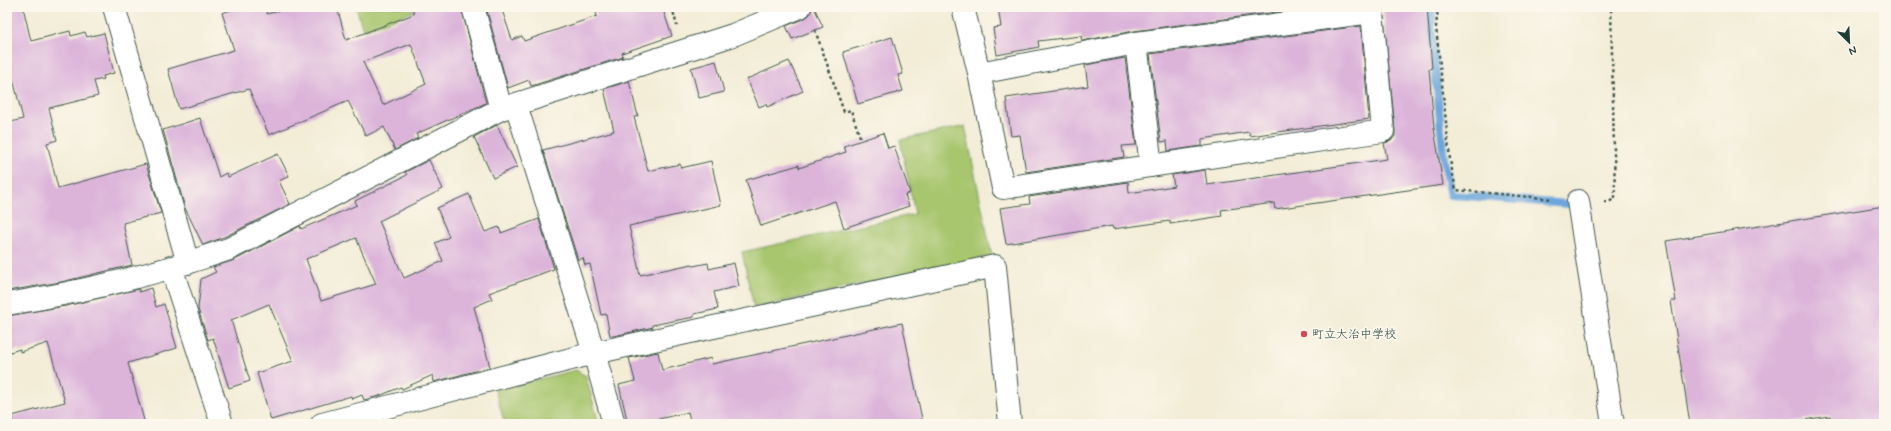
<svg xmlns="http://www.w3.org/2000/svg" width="1891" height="431" font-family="Mynerve,'Klee One',sans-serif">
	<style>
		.green { fill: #a8c66e; stroke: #648251 }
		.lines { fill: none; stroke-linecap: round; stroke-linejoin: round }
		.stream { stroke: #6ca6dc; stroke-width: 8 }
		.building { fill: #dcb4da; fill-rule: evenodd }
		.minor-casing { stroke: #3f574c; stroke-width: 24 }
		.path { stroke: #3f574c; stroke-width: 2.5; stroke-dasharray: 3 3; stroke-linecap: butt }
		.minor { stroke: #fff; stroke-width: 22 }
		.poi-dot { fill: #d1495b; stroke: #fbf7ec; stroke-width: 1.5 }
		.labels { text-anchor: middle; stroke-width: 3.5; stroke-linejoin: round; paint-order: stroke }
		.poi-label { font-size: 12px; fill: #1f3d34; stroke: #fbf7ec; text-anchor: start }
	</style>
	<rect width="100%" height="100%" fill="#fbf7ec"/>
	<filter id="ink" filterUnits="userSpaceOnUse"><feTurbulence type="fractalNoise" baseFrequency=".025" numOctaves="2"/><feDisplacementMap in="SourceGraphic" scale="8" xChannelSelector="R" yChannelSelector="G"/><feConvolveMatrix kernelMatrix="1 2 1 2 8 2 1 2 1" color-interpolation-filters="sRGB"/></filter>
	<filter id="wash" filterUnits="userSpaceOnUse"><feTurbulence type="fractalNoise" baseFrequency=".012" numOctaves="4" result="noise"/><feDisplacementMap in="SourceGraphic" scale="16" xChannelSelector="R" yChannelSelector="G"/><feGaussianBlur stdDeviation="0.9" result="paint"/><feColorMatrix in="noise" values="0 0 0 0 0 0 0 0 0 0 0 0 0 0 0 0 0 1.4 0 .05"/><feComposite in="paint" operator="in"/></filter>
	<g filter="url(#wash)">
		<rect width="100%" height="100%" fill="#f3edd7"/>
		<path class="green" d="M356,7H411L413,12L363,30Z
			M965,126L992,256L754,308L742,252L915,214L900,140Z
			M576,370L586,376L599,424H505L495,390Z"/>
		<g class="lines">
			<path class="stream" d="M1433,7L1431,26L1444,161L1451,195L1569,204"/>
		</g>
		<g id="blocks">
			<path class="building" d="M7,7H23L31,41L70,31L71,36L85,32L87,37L104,33L114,73L103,76L104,79L94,81L98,96L49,108L57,140L47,143L58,188L146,164L161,213L123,223L132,265L61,282L7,291V123L23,119L7,55Z
				M240,7H265L267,14L294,7H337L346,40L414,14L412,7H461L486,103L416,134L418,138L395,150L384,127L366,136L348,101L269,135L249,89L179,109L168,69L234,50L222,13ZM411,44L426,84L383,105L363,62Z
				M486,7H501L512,40L522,36L524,41L597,16L594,7H662L672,36L622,53L623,57L531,86L529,80L508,88Z
				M812,7H814L823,27L792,39L786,26L805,18L810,14Z
				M998,7H1314L1134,31L1082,41L1081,36L1038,41L1039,47L997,55L993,28L1001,27Z
				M1383,7H1427L1432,68L1429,69L1434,128L1443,185L1275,209L1274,203L1221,210L1222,216L1170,224V221L1113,229L1112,226L1006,244L1000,208L1030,204L1029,197L1128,182L1129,193L1174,186L1172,175L1205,170L1207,185L1387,159L1384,143L1391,141L1395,136V130Z
				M1361,26L1369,119L1250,136L1249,132L1202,139V146L1168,151L1167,141L1161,142L1150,54Z
				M892,37L903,74L898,75L903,91L858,104L843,52Z
				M1125,58L1136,145L1122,146L1124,157L1026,172L1020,135L1011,136L1006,98L1088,86L1085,65Z
				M716,61L724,92L699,98L691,68Z
				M789,61L803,91L767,107L766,104L759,107L747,79Z
				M629,81L638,116L634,117L648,171L680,164L681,168L711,161L721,205L629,226L640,275L692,264L693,266L708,263L709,269L734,263L739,286L714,292L718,309L694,314V317L652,325L653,327L614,336H610L606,314L601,315L590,264L585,265L583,258L578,260L543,150L614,131L604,89Z
				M200,118L219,177L226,173L228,177L278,154L289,176L279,181L290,204L224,237L203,245L185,208L163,130Z
				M497,125L517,167L493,178L474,137Z
				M883,133L888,148L894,146L910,193L905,195L909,206L844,228L835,201L761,226L746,180L799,165V168L846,152L844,146Z
				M429,160L443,189L379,221L404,278L443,261L435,243L449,237L437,208L469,194L485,232L499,227L501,233L539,219L554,269L489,293L492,299L474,307L490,367L434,382L433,375L402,389L401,387L379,396L364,400L362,395L352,399L351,396L271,420L257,373L293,361L269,304L231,320L250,381L229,388L213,338L208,340L198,309L201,279L216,272L213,267L235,260L300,226L301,229L357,205L355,201L407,175L405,172ZM356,238L376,284L321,301L306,259Z
				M1884,206V424H1832L1830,416L1777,424H1690L1671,301H1676L1666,241Z
				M151,288L156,307L164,304L177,348L128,363L145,424H13L12,416L65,402L48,343L20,352V349L7,353V316L66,306L139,289V292Z
				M902,323L923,424H691L688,412L638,424H628L619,385L635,381L629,358L658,352L662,370L711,358L712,364Z"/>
		</g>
	</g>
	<g filter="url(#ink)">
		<use href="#blocks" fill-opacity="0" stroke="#3f574c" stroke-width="1"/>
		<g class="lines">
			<g class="minor-casing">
				<path id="minor" d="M114,7L188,263
					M473,7L501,109
					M963,7L979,73L1003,188L1383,131L1372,12L1136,43L979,73
					M1136,43L1151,166
					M516,105L594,353L614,424
					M1578,201L1613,424
					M171,267L222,424
					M7,304C82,292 157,274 229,249L501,109L733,35L800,7
					M322,424L594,353L995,266L1010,424"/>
			</g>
			<path class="path" d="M672,7L677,26
				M1438,7L1436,27L1450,160L1456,190L1553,199
				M815,30L844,112L851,110L860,137
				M1604,202H1609L1615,198L1611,7"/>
			<use href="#minor" class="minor"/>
		</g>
	</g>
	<circle class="poi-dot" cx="1304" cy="334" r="4"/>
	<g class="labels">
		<g class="poi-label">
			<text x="1312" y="338">町立大治中学校</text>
		</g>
	</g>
	<rect width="1891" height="431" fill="none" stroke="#fbf7ec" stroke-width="24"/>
	<g transform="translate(1849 42) rotate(156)" stroke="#fbf7ec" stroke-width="3" paint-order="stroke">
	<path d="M0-3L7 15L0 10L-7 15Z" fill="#1f3d34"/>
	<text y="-6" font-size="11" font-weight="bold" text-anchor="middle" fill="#1f3d34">N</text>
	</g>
</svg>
